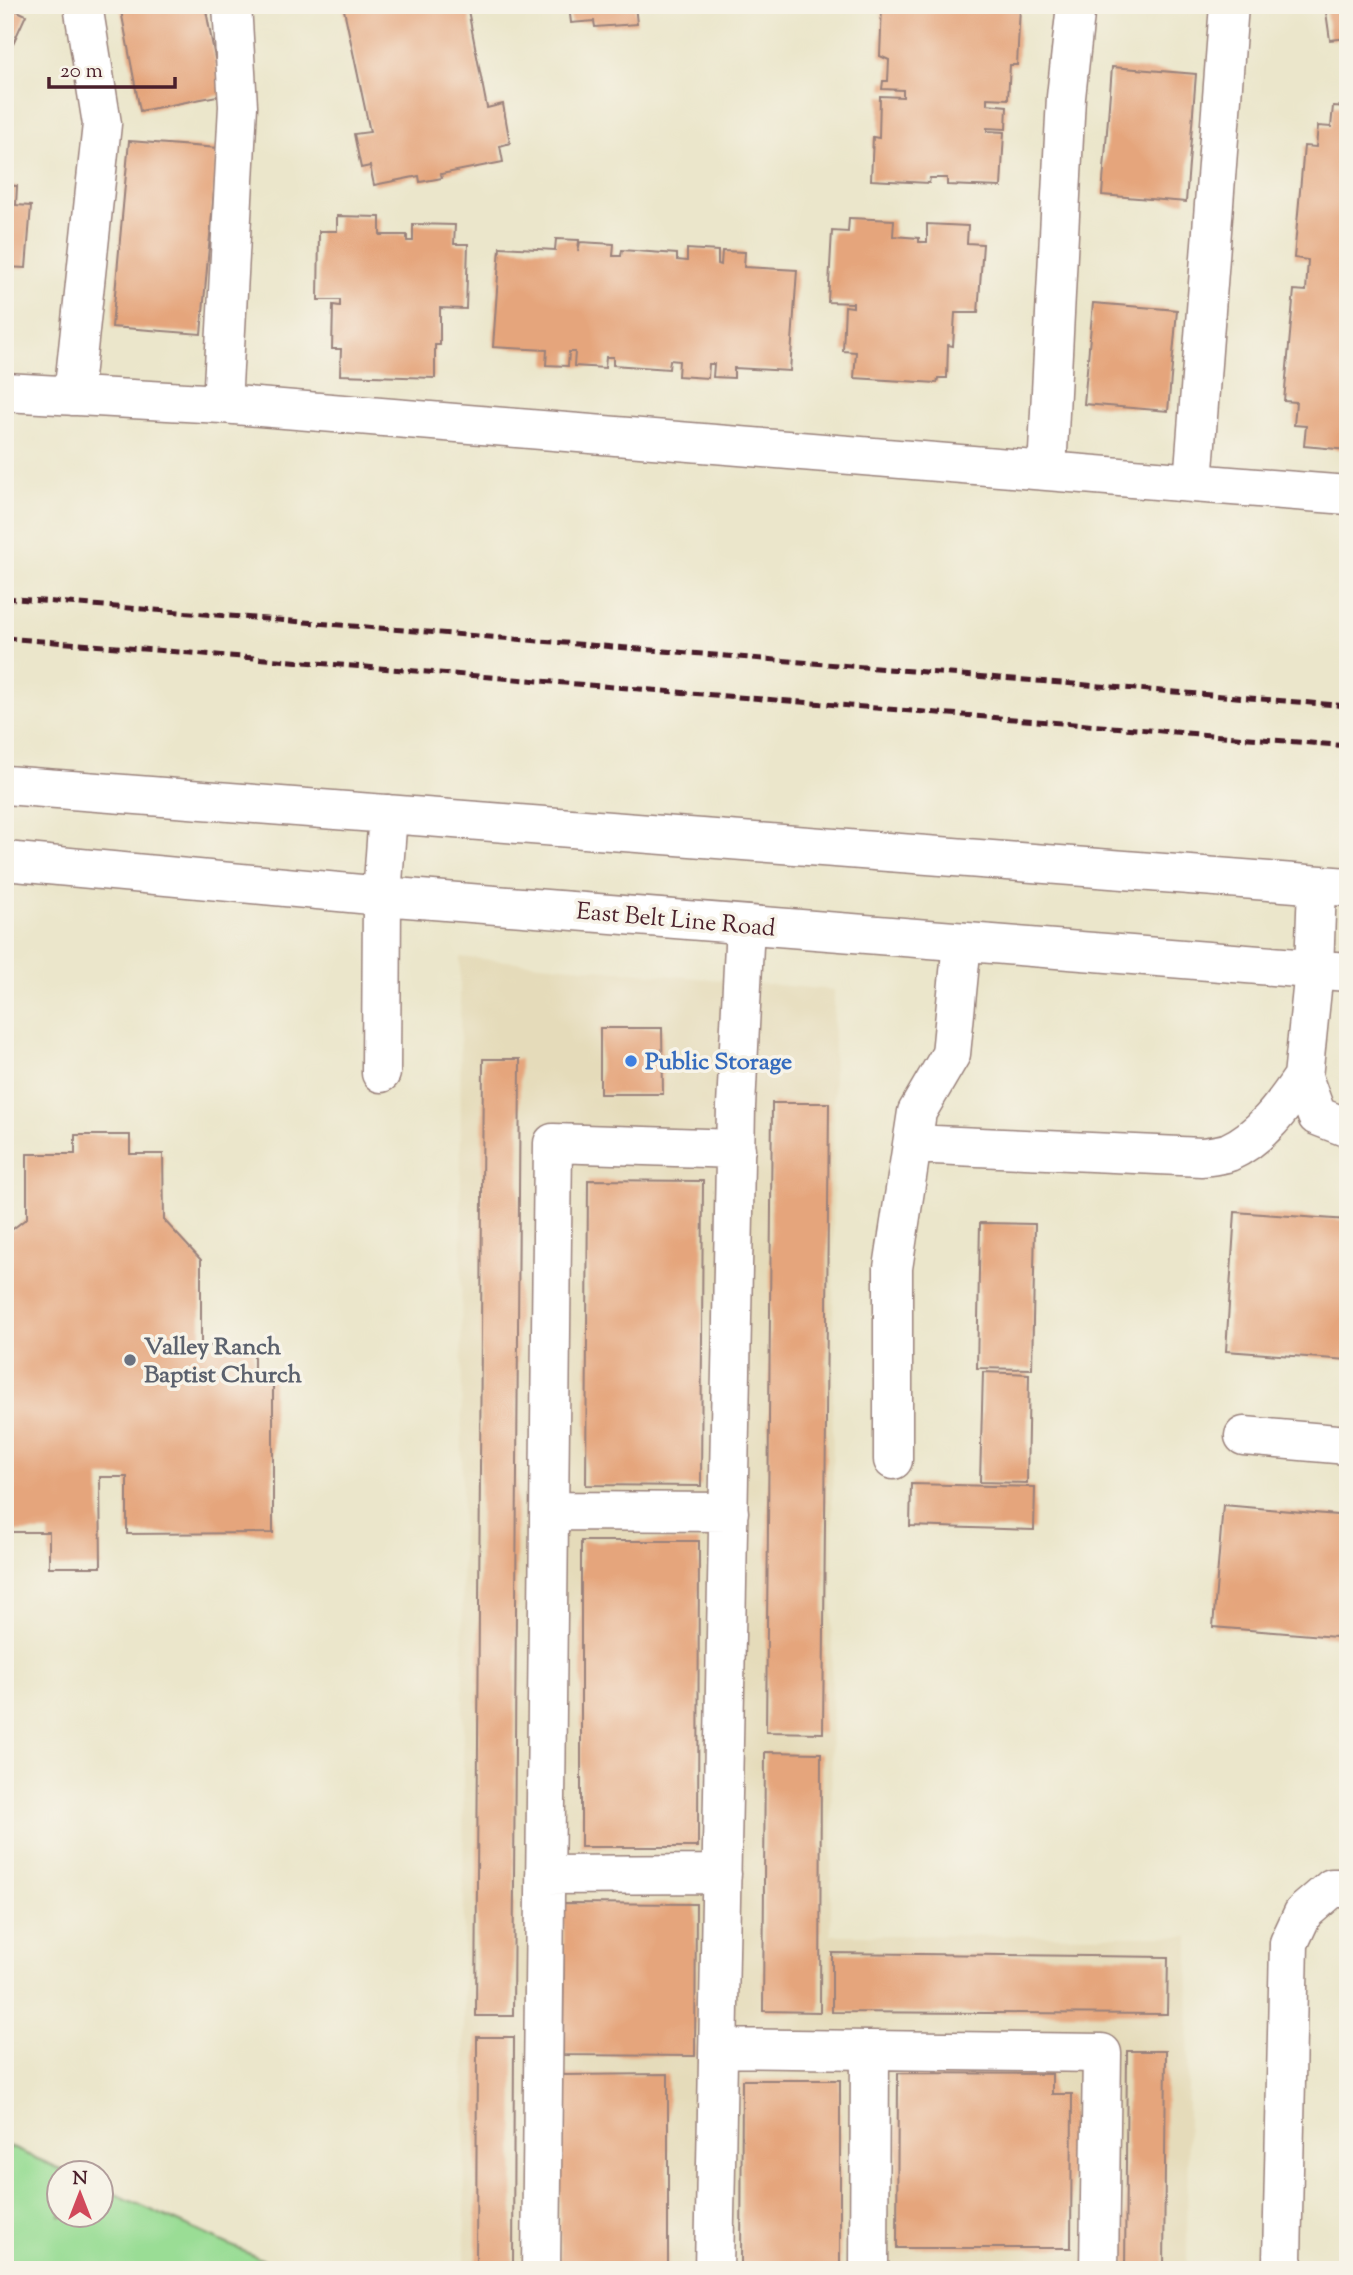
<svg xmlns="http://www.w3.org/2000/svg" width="1353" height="2275" font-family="'Sorts Mill Goudy',serif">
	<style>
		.built { fill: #e5dbba }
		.green { fill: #9add95; stroke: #727e60; stroke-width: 2 }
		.building { fill: #e5a57b }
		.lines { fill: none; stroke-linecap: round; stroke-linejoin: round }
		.minor-casing { stroke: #9a827b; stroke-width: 41 }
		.major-casing { stroke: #9a827b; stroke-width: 41 }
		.minor { stroke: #fff; stroke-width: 38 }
		.major { stroke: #fff; stroke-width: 38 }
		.rail { stroke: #4a1f2b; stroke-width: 5; stroke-dasharray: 10 5; stroke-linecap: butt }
		.shop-dot { fill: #3f7fe0; stroke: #f7f3e8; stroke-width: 2.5 }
		.worship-dot { fill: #6b7280; stroke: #f7f3e8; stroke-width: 2.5 }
		.labels { text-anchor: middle; stroke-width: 7; stroke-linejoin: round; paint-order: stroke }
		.street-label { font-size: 24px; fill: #4a1f2b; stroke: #f7f3e8 }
		.shop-label { font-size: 24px; font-weight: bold; fill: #366cbe; stroke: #f7f3e8; text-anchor: start }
		.worship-label { font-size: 24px; font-weight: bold; fill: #5b616d; stroke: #f7f3e8; text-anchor: start }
	</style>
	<rect width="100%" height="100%" fill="#f7f3e8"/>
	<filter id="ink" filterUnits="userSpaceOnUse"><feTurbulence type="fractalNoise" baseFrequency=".0143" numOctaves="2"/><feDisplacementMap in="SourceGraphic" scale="14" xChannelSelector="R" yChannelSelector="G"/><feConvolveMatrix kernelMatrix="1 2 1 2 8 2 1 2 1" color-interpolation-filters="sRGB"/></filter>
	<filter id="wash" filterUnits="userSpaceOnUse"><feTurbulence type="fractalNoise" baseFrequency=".00686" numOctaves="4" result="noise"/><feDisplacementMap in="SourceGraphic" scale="28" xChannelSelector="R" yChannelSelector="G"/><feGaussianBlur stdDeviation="1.57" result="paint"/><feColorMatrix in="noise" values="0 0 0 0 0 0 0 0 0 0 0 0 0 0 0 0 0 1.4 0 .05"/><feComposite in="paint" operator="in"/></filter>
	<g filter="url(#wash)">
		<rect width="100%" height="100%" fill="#ebe6cb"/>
		<path class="built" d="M460,957L834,990L831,1935L1189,1936L1187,2270H465Z"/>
		<path class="green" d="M5,2145L70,2173L60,2174V2216H102V2188L286,2270H5Z"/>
		<g id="blocks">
			<path class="building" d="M5,5L26,15L5,61Z
				M120,5H205L222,95L140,111Z
				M343,5H467L487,108L503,104L510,143L500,146L503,162L441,174L442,178L420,182L419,176L374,185L370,166L361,168L354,134L370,132Z
				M569,5H635L637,24L595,27L594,21L571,23Z
				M882,5L1020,7L1017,65H1010L1008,99L987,98V104L1007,106L1006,129L987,128V131L1004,132L1001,187L947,185V178H930L929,183L871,180L873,137L879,138L880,96L903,97V90L882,89L883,81H888L889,60L880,56Z
				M1325,5H1348V38L1330,40Z
				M1112,67L1196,74L1186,202L1102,195Z
				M1333,106L1348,107V450L1304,446L1306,426L1294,425L1296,402L1284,401L1294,290L1306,291L1308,260L1294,258L1304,146L1316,147L1318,126L1331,127Z
				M129,141L218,148L201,334L112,327Z
				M5,185L17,186L16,205L31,206L26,268L5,267Z
				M337,216L380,217V235H407V241H413V224L455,225L454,244H468L466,309L440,308V345H435V378L340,375L341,349H332L333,305L340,306V300H318L319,231H337Z
				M849,218L894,220L893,236L919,238V242H927V224L968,226L967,243L983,244L978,313H955L953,346L948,345L947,378H938L937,383L854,378L856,352L843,351L845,306L853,307V303L828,302L832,231L848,232Z
				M556,239L579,240L578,251L580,242L614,244L613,256H621L622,250L677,254V260L687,261V249L718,251V264L721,265L722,251L745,252L744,267L797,270L790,371L734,368V378L713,377L714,364H709L708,378L678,376L679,361L670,360L669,369L613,365V357H606L605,368L574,366L575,352H569L568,366L546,365L547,350L493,347L500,247L555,250Z
				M1093,303L1177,310L1168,411L1084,404Z
				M600,1028H662L663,1094H600Z
				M483,1059H520L513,2016H476Z
				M772,1103H829L823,1733L766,1732Z
				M75,1135H130V1154H163L164,1220L201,1260V1346H254V1374H273V1533L127,1534V1477H100L101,1567H49V1532H5V1235L27,1218V1154H75Z
				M588,1180L703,1181L701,1486L586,1485Z
				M1235,1212L1348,1220V1360L1226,1351Z
				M980,1223L1035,1224L1032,1369L977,1368Z
				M983,1372L1029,1374L1027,1483L980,1482Z
				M911,1484L1035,1487L1034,1530L910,1526Z
				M1223,1505L1348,1516V1638L1213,1627Z
				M581,1541H699L698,1847H581Z
				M765,1752L821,1753L820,2012L763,2011Z
				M564,1903L696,1904L695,2056L563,2055Z
				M832,1953L1168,1957L1167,2014L832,2012Z
				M477,2037H514L513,2270H476Z
				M1127,2051H1166L1164,2270H1125Z
				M898,2073L1052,2074V2094H1072L1071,2248H897Z
				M668,2074V2270H560V2075Z
				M742,2080H840V2270H741Z"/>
		</g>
	</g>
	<g filter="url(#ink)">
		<use href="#blocks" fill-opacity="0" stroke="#9a827b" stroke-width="2"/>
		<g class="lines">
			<g class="minor-casing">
				<path id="minor" d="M5,392L222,404L238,106L232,5
					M73,396L102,124L83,5
					M222,404L1047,471L1066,97L1076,5
					M1047,471L1193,483L1229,5
					M1193,483L1348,495
					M1314,970L1303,1077L1317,1116L1348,1128
					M381,1073L382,896
					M912,1144L1202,1157C1210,1156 1221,1155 1229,1152C1261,1138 1284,1105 1303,1077
					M1244,1436L1348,1445
					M893,1460V1268L917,1112L951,1054L962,942
					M549,1511L729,1512
					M545,1875L722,1874
					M719,2048L1102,2053L1099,2270
					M541,2270L553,1143L736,1149
					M714,2270L736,1107L745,925
					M869,2270L870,2051
					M1285,2270L1282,2260L1289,1943L1303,1913L1332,1888H1348"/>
			</g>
			<g class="major-casing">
				<path id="major" d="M5,785L1348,887
					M5,861L382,896L1348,972
					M382,896L388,814
					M1314,970L1317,885"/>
			</g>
			<use href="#minor" class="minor"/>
			<use href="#major" class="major"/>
			<path class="rail" d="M5,598L1348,706
				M5,638L1348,746"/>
		</g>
	</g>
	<circle class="shop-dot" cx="631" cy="1061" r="7"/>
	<circle class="worship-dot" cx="130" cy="1360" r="7"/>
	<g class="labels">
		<g class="street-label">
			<text transform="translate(676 919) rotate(5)" y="8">East Belt Line Road</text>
		</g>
		<g class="shop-label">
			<text x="645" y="1069">Public Storage</text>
		</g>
		<g class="worship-label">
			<text x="144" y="1354">Valley Ranch<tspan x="144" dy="28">Baptist Church</tspan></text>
		</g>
	</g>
	<rect width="1353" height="2275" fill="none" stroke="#f7f3e8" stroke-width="28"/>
	<g transform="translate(80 2194)"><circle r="33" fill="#f7f3e8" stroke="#b29e9c" stroke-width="2"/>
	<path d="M0-5L12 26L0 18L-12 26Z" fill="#d1495b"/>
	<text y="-10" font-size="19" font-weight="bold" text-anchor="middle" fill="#4a1f2b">N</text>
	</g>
	<path d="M49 77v10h126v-10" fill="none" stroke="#4a1f2b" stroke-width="3.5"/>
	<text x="60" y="77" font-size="21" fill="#4a1f2b" stroke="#f7f3e8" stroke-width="5" paint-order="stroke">20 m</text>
</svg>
